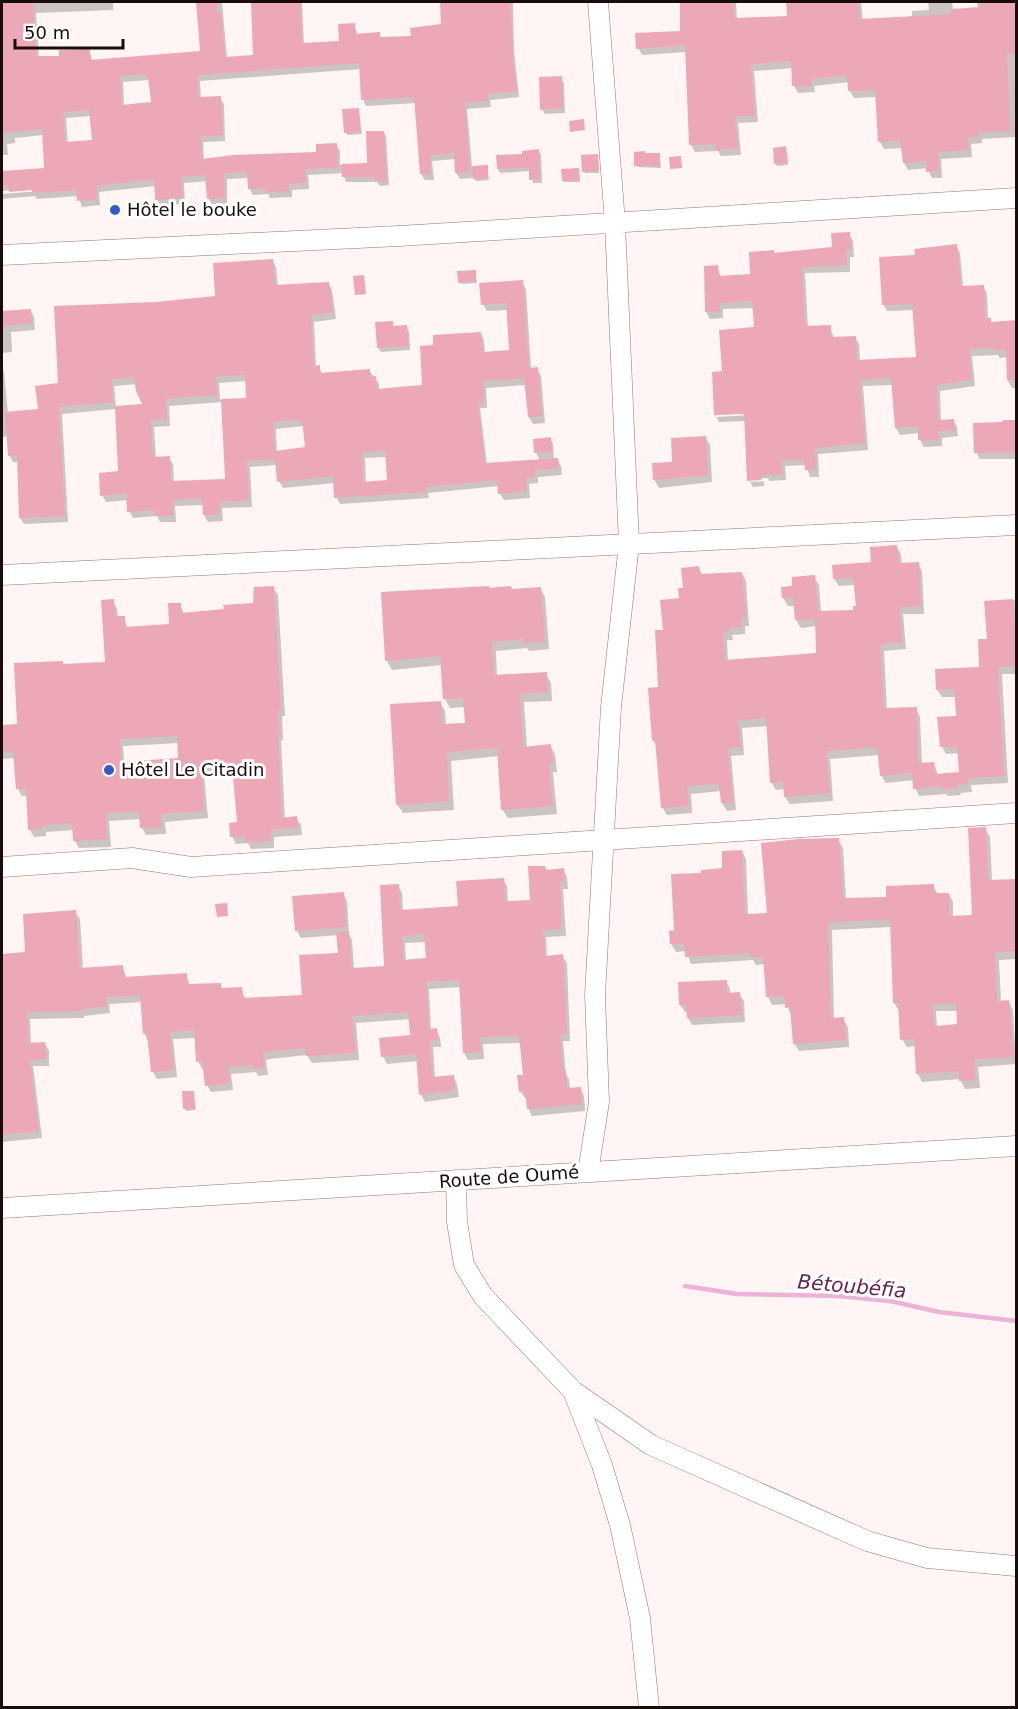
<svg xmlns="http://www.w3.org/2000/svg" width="1018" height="1709" font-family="'DejaVu Sans',sans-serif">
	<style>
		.shadow { fill: #0003; fill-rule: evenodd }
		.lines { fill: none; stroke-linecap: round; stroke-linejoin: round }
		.stream { stroke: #ecb2d7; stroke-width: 4.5 }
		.building { fill: #eca8b7; fill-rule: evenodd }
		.minor-casing { stroke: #9b7671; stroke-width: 21 }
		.minor { stroke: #fff; stroke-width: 20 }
		.poi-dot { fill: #3a57c9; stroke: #fff; stroke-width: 2 }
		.labels { text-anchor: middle; stroke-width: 6; stroke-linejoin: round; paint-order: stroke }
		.poi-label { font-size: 18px; fill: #190c0a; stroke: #fff; text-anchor: start }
		.street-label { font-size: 18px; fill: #190c0a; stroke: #fff }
		.water-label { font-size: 20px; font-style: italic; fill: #652453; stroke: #fff }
	</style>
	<rect width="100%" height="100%" fill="#fef5f4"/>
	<path class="shadow" d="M2,2H113V10L36,13L39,58L60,57L89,50L93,62L201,52L198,2H222L227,58L254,56L252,2H302L304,45L340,43L354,25L358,35L379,34L382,39L412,37L442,26L441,2H513L514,50L519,97L490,100L491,107L467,109L472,167H487L489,180L476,181L474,178L460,179L456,173V159L432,161L434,180H425L421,174L416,103L366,106L363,99L361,69L200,81L201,99L220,98L224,104L225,141L203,142L204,160L318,154L336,145L340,151V165L369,164L384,132L386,137L389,185L380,186L377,182H346L343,173L308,175L309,189L292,190V197L270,198L268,194L253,195L249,188L248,178L227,179V204H212L208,198L207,181L184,183L185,204L160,205L157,199L156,186L99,192L100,205L82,207L78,196L37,199L35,196L2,199V194L40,191L39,188L2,191V173L46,169L43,135L15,138V143L7,144L8,155H2ZM149,80L152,104L124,106L123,82ZM91,116L93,142L68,144L66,118Z
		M681,2H736L737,20L788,17L787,2H861L863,21L912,17V11L929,10L928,2H952L953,10L978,9L977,2H1016V137L982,139V143L971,144L972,157L941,159L942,178H932L927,168L908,170L904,163L902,148L884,149L880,142L877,97L854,98L850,91L849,82L814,86L815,92L798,93L794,86L793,68L754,71L758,122L738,123L741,155L721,156L718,151L695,152L691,145L687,52L642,55L638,48L681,33Z
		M561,78L564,83L565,113L545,114L542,109Z
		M358,109L362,134L347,135L343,110Z
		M785,148L788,165L777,166L776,164Z
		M539,151L541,155L542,183H533L530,171L500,173L498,169V157L524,155Z
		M659,154L661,168L637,167L636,165Z
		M598,158L599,173H585L584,171Z
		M578,170L580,182H564L563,180Z
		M849,234L853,241L854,257H850V272L805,273L808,328L830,327L834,338L855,337L859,344L860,361L917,358L914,310L887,311L883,304L917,257L956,246L960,253L963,287L983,286L987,293L988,320L992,323L1016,321V388H1012L1008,381L1007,357L1000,358L998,355L972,356L975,386L940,391L941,421L953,420L957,427L958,436L942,438V446L924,447L920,440V433L900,435L896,428L893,385L863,386L868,450L818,454L819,477H810L806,465L785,466L786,480L764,481V486L753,487L749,480L746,421L719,422L715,415L713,373L724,372L755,328L754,308L723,309V318L710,319L706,312L717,267L721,277L752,276L774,254L833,249ZM751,412V415L716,417V414ZM768,478L769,481L750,482V479Z
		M272,260L276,267L278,286L328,283L332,290L336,319L314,322L316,367H319L323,375L369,370L379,384V390L424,387L435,347L481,333L484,340L485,353L511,352L508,310L487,311L483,304L522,282L526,289L531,369H537L541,376L545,423L533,424L529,417L526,385L486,388L487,408H480L487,464L540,461L536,453L550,439L553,444L554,460H557L561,466L562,475L538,477V483L529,484L530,498L504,500L500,494L499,486L428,493L429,498L340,504L336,497L335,483L283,488L279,481L277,465L250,467L252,507L222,508L223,521L208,522L204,515V505L175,506L176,522H160L157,516L133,518L129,511L128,500L106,502L102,495L120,473L116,409L62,414L68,522L24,524L20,518L19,462H13L9,455L8,436L2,437V368L4,372L8,414L40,411L59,384L156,304L217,298ZM246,381L247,399L220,400L219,383ZM137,384L144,406L116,407L114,386ZM223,402L227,480L174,483L173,464L169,458H156L154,427L170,426L169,406ZM304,426L307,449L277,452L276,429ZM387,457L388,482L366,483L365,458Z
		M475,272L477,283L461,284L460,282Z
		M30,310L34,317L35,330L11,332L12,352L2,353V313Z
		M392,322L395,327H406L409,331L410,350L381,352L378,348Z
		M1016,422V459H980L976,452Z
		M705,437L710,445L712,482L659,488L654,479Z
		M896,546L901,554L902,564L918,563L922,571L924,614H903L906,649L884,651L887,710L916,709L920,717L922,764L934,763L938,775L961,773L959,753L946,754L942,747L957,717L956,697H942L937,690L980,669L989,640L986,603L1016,600V674H1002L1008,783L971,785L972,792L960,793L961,795L948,796L946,794L919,796L915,788L914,780L886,783L881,775L879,755L830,759L833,801L790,804L785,797V789L776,790L771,782L768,726L742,728L744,755L731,756L736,810L727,811L722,803L721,791L691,794L692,813L667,815L662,807L657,747L653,740L665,631L685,589L699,568L703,576L742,573L746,581L749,626H745V634L732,635L733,640H727L728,661L818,655L817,626L801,628L796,620L795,606H788L783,598V588H794L814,577L819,585L821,612H855L857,607L855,585L839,586L834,579L873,564Z
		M273,588L278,595L285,716H282L283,740L281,741L285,819L296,818L301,825L302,835L274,837V848L251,849L248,843L236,844L232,836L239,824L234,772L204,774L208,818L165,822L166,834L146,835L142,828L141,819L109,821L111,847L79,848L75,841L74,830L46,832V836L34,837L30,830L28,796H22L18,789L15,758L2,759V726H18L64,666L106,664L113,601L117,608L118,618L124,617L128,629L171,625L180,604L184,614L225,611L255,605ZM179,743L180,759L124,764L123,746Z
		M540,588L545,597L549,649L529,651L527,648L496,651L497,677L546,674L551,683L552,701L524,702L527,748L550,746L555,754L557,772H553L557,814L508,818L502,809L499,756L451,761L454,810L403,813L397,804L440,702L445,711L446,725L466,724L465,707L450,708L445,699L442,665L392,670L387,661L489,589L512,590Z
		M985,829L990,837L992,882L1016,880V959L999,960L1001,1002H1009L1013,1010L1016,1064L978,1067L980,1088L965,1089L960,1079L922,1082L918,1074L916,1046L907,1047L902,1039L899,1011L894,1003L891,927L832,930L834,1020L843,1019L848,1027L849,1047L799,1051L794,1043L791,1015L786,1004L772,1005L768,997L765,964L756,965L753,960L691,964L686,951L676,952L671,944L675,932L703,874L724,870L742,851L746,859L748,916L768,915L838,840L843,848L846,899L888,898L933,886L938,894H949L953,902V918L973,917ZM936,1011H958L959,1026L937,1027Z
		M545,867L547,872L563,870L567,877L568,889H563L566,936L546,937L547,957L562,956L567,963L570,1041H563L566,1075L569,1079L570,1089L580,1088L584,1096L585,1111L532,1116L528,1108L527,1098H525L520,1091L524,1076L521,1043L483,1044L484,1059L468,1060L464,1053L461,987L429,989L431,1030H436L440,1037L441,1047H433L435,1078L453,1076L457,1084L459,1097L425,1102L421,1095L418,1061L387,1064L383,1056L412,1037L411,1019L356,1023L359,1060L312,1063L307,1055L269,1059L266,1060L268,1075L258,1076L256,1072L231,1074L233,1090L211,1092L207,1085L205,1068L202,1069L198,1061L196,1038L173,1039L177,1077L157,1079L153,1072L148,1041L144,1033L142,1002L109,1004L110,1013L84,1016V1018L30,1019L31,1044L45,1043L49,1051V1066H33L42,1138L2,1142V955L27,954L75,912L80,919L83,969L122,966L127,978L186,974L190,986L220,985L223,989L241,988L246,1000L303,996L339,954L338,935L301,938L297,931L343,894L347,901L349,934L352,940L354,969L385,968L398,886L402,893L403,911L459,907L503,879L507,886L508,903L532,902ZM426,942L427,960L406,961L405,943Z
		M726,981L730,989V994H739L744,1001L745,1022L692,1025L688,1018V1012H685L680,1005Z
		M193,1092L196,1110L186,1111L185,1109Z"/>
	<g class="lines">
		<path class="stream" d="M685,1286L737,1294L838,1296L890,1301L939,1312L1016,1321"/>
	</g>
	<path class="building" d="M2,2H33L36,56H59V50L90,49V60L200,51L196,2H217V13L221,12L225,57L253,55L251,2H301L302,43L339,41L338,24L355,23V34L380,32V37L411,36L410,28L441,24L440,2H511L513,57L517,91L487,94L488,101L465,103L470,172L455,173L454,153L430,155L431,174H420L414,97L361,100L359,63L197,75L199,97L221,96L223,135L201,136L202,159L233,155L316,152V144L337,143L338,168L305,169L306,182L289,184V191L265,192V188L248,189L247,172L224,173L225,198L207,199L205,175L181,177L183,198L155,200L154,179L97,186V199L77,201L76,190L32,193V190L9,192L8,185L2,186V171L44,168L42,129L2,133ZM146,74V77H148L151,102L122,105L120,76ZM89,110L92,140L65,142L63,112Z
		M680,2H733L734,18L787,16L786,2H858L860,19L952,14L951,9L981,7L980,2H1017V53H1007L1010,131L979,132V136L968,137L969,150L938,152L939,171L926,172V161L903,163L900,141L878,142L875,90L848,91L847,75L811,79V86H792L791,61L751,64L755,116H735L738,148L716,150L715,144L689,145L685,45L636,49L635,33L680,31Z
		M562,76L563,108L540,110L539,77Z
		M359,108L361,132L344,133L342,109Z
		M584,119L585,130L570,132L569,121Z
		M366,131H384L387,181H375V177H342L341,164L367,163Z
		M786,146L788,163L774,164L773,148Z
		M539,149L540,179L529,180V168L497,169L496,155L522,154V151Z
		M645,151V153H660V166H634V152Z
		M598,154L599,171L582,172L581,155Z
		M681,156L682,168L670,169L669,157Z
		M488,165V178L473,179L472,166Z
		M579,168L580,180L562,181L561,169Z
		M850,232L851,250H846L847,265L802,267L805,326L831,325V337L856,336L857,360L916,357L912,304L882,305L879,257L915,255L914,249L957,244L961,286L984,285L985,318H991V322L1017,320V380H1007L1006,350L994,351V348L969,349L972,380L937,385L938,420L954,419L955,430L938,431L939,440H918V426L895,428L891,378L860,380L865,443L815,448L816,470H805L804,459L782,460L783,474L761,475V480L747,481L744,414L714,415L712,372L722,371L719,330L754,327L752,301L720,303V311L705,312L704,266L718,265L719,276L750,274L749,252L774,250V253L832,247L831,233Z
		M273,259L275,285L329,282L333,312L311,315L314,366L320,365V373L370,369V377L376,376L377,389L422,385L420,346L433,345V335L481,332L483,352L509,350L506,303L481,305L479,283L523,280L529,368L538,367L542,416L528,417L524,378L483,381L484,402H478L485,463L558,458L559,468L535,470V477L526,478L527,491L498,494L497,480L426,487V492L334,498L333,476L277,482L275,459L247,461L249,500L219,502L220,514L203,515L202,498L172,500L173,515L155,516V510L127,512L126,493L100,496L99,473L118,471L115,406L142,404L136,391L134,377L111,379L113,402L59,407L65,516L19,518L17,455L8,456L5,412L38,409L35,386L58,383L54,306L156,302L215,296L213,263ZM245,375L246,398L221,399L225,479L171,481L170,456L153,457L151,420L167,419L166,399L217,395L216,376ZM302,420L305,447L275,451L273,422ZM385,450L387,480L363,482L362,452Z
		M476,270V281L458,283L457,271Z
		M364,275L366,294L355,295L353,276Z
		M31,309L32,323L2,326V311Z
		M393,321V326L407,325L409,346L377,348L375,322Z
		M1003,420H1017V452L974,453L973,423L1003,422Z
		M706,436L708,475L653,480L652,463L672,462L671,438Z
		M551,437L552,452L534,453L533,439Z
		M897,545L899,563L919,562L921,606L900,607L902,642L880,644L884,708L917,707L918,763L934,762L935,774L959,772L957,746L940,747L937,717L956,716L954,689L936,690L935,669L979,667L978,639H987L984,601L1013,599L1017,666L998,667L1004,776L968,778V784L957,785V788L942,789V786L913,789L912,773L880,776L877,747L826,751L830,793L784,797L783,782L770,783L766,718L738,720L741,747L728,748L733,802L721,803L719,784L687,786L689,806L661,808L655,740L652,741L648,688L658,687L655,630H663L660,600L679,598L678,588H683L681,568L699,566L700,574L742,572L746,618H741L742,627L729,628V632L723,633L725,660L816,653L815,619L795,620L793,598H782L781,587L792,586V577L815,575L818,611L853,610V606H856L853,578L833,579L832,565L871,562L870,547Z
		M274,586L281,709H278L280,733H278L282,818L297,816L298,827L271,830V841L245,842V836L230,837L229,823L237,822L232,765L201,767L204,811L161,814L162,827L140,828L139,812L106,813L107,839L73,841L72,823L43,825V829L28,830L26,789H16L13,751L2,752V725L17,724L14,663L63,661V664L105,662L101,600L114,599L115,616H125V627L169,624L168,603H181V613L224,609L223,605L253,603L254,587ZM177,736L178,758L121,762L120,739Z
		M489,586V588L511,586L512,589L541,587L545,641L523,643V639L492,642L494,675L547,672L548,692L520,694L523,747L551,744L553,763H549L553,806L501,810L497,748L447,752L449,801L396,805L390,704L441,701L442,724L465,723L463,698L443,699L440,656L385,661L381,592Z
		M986,827L988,880L1017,879V951L995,952L997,1001L1009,1000L1014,1057L974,1059L976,1080L959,1081L958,1071L916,1074L914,1039L900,1040L898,1003H893L890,920L828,922L831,1018L844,1017L846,1040L793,1044L790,1007L785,1008L784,996L766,997L763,957H750L749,953L685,957L684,944H670L669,931L674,930L671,874L701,873V870L722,868V851L742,850L745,914L767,913L761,843L798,839L839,838L843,898L886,897V886L934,884V893H949V916L972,915L968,828ZM956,1003L957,1024L934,1026L932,1004Z
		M528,866H545L546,870L564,868L565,881L560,882L562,929L543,930L545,956L563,954L567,1034H560L563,1071H566L567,1088L581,1087L582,1104L527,1109L525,1091L519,1092L517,1075H523L519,1036L480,1037L481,1052L463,1053L459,980L426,982L429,1029L437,1028L438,1040H430L432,1077L454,1075L455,1090L419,1095L416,1054L381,1057L379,1038L410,1035L408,1012L352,1016L356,1053L306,1056L305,1048L265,1052L263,1053L264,1068L253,1069L252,1065L228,1067L230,1083L205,1086L202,1061L196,1062L194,1030L170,1032L174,1070L151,1072L147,1033L143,1034L140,995L106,997L107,1006L81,1009V1011L27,1012L28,1043L45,1042L46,1059L30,1060L39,1131L2,1135V954L25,952L23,914L76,910L80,968L123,965L124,977L187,973V984L221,983V988L242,987L243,998L302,995L299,955L338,953L336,932L349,931L352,968L384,966L380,885L399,884L400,910L458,906L456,881L504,878L505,901L530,900ZM424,934L426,958L403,960L402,936Z
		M344,892L346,927L295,931L292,896Z
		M227,903L228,916L217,917L215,904Z
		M727,980V993L740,992L742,1015L687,1018L686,1005H679L678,982Z
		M182,1091H194L195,1108L183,1109Z"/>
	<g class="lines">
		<g class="minor-casing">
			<path id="minor" d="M2,255L399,236L1016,198
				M2,575L1016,525
				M2,867L132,858L191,867L1016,813
				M588,1172L599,1102L595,995L611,707L629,544L615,223L598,2
				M456,1180L457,1222L464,1265L483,1296L573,1391L651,1445L867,1541L927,1558L1016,1566
				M2,1208L1016,1146
				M573,1391L602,1465L620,1525L640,1618L649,1708"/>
		</g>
		<use href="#minor" class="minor"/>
	</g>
	<g class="poi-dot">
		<circle cx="115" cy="210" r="6"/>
		<circle cx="109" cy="770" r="6"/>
	</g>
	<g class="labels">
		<g class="poi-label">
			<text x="127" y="216">Hôtel le bouke</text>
			<text x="121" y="776">Hôtel Le Citadin</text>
		</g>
		<g class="street-label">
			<text transform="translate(509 1177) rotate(-4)" y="6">Route de Oumé</text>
		</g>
		<g class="water-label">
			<text transform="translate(852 1286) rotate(5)" y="7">Bétoubéfia</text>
		</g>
	</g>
	<rect width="1018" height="1709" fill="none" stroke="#190c0a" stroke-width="6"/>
	<path d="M15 39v9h108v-9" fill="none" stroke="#190c0a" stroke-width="3"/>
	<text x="24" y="39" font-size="18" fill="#190c0a" stroke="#ffffff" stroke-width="4.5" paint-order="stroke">50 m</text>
</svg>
